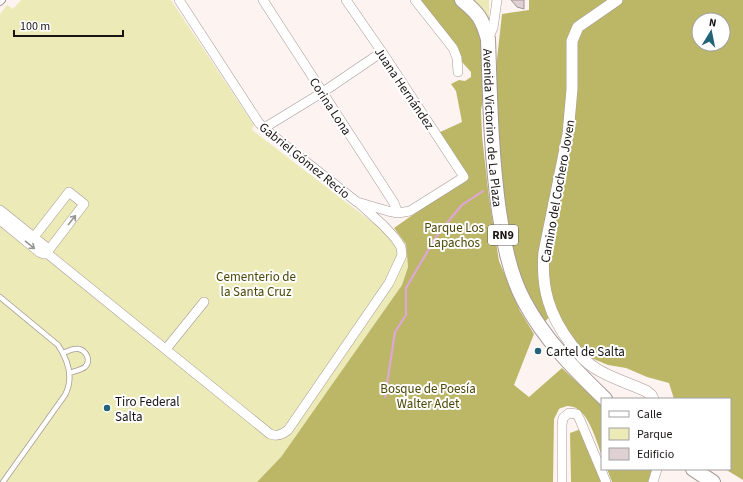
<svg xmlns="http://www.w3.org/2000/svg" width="743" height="482" font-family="'Source Sans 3',sans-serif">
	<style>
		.green { fill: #eceab7 }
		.forest { fill: #bcb767; fill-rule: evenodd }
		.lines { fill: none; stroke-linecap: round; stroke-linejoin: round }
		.stream { stroke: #e0a5de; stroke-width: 2 }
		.building { fill: #dfd0d4; stroke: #a19396 }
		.service-casing { stroke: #a69995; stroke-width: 6 }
		.pedestrian-casing { stroke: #a69995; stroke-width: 8 }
		.minor-casing { stroke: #a69995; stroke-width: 10 }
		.tertiary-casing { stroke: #a69995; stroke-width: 12 }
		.trunk-casing { stroke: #a69995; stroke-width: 16 }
		.service { stroke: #fff; stroke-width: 4.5 }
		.pedestrian { stroke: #fff; stroke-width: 6 }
		.minor { stroke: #fff; stroke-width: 9 }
		.tertiary { stroke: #fff; stroke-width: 11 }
		.trunk { stroke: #fff; stroke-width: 14 }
		.oneway { stroke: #989695 }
		.poi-dot { fill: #236378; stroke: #fff; stroke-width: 1.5 }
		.labels { text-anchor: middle; stroke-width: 4; stroke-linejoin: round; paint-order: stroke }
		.shield { fill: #fff; stroke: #5f5b5a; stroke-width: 1 }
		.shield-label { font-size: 12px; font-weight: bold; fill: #1a1514 }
		.street-label { font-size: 13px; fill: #1a1514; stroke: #fff }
		.park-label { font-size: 13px; fill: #4c4807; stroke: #fff }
		.poi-label { font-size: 13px; fill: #1a1514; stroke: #fff; text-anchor: start }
	</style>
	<rect width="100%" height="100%" fill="#fdf4f2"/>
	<path class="green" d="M21,0H171L254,125L252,130L389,235L400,236L406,244L408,267L402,285L281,457L257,482H0V14L7,5L13,9Z
		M474,0H489V23L476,2Z"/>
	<path class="forest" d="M419,0H454L460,3L481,28L485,88L481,110L482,136L489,198L499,261L520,311L534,334L514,385L529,397L562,368L602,406V456C596,441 588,406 568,406C566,406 561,408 559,409L554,419L553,482H257L281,457L402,285L408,267L406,244L394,228L467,177L438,133L462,122L456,91L451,84L459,80L465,81L471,77V72L462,62L458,48Z
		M529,0H743V480L725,469H730V399H674L669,383L647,377L626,368L608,365L584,355L552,315L543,323L530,299L513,260L500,185L495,77L502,14L529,10ZM699,20H723V44H699Z
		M581,429L603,482H571L570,433Z
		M607,469H652L648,482H612Z"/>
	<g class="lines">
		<path class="stream" d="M385,397L395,332L406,315V288L436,237L451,218L462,205L483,191"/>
	</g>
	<path class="building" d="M511,0H524V9L517,7Z"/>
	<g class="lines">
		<g class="service-casing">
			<path id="service" d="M0,297L58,345C68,360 74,378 65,395L3,482
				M63,353C68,351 74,348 79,349C87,351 91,361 85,367C81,370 75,371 70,373"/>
		</g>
		<g class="pedestrian-casing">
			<path id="pedestrian" d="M0,2L2,0"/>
		</g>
		<g class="minor-casing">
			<path id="minor" d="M179,0L259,123L272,135L357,202L388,211L398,213L410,211L464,177L382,52L346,0
				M263,0L394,203L398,213
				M415,0L453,48L457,58L458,72
				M488,39L493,28L497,0
				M264,128L323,92L382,52
				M0,210L46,247L48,251V254H44L39,252L0,220
				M34,237L69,192L84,204L48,251
				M48,254L270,434C277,437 283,434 288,430L389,283L402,255L401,247L395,238L384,226L360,204
				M166,349L204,302
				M562,482V425L563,418L569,413L577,414L580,420L606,482
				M653,482L657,469"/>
		</g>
		<g class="tertiary-casing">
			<path id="tertiary" d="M617,0L578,27L572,41V89L568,134L544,252C541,288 549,315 571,344C578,353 585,362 595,368C610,378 629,383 646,391L651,395L653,399"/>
		</g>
		<g class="trunk-casing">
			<g id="trunk">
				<path id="s1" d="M462,0C478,13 482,18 488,39C490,96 491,154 499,211C504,242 509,273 524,301C545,340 574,369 605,399"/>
				<path d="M693,469L713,482"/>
			</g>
		</g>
		<use href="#service" class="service"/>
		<use href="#pedestrian" class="pedestrian"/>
		<use href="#minor" class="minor"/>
		<use href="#tertiary" class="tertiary"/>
		<use href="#trunk" class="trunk"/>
	</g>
	<defs><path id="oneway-shaft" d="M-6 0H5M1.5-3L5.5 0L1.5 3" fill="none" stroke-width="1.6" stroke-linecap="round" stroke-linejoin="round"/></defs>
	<g class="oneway">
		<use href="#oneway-shaft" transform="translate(72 220) rotate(-52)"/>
		<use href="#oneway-shaft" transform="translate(30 245) rotate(39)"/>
	</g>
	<g class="poi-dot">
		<circle cx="538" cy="351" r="4"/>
		<circle cx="107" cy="408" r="4"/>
	</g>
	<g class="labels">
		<rect class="shield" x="488" y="225" width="30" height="20" rx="3"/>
		<g class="shield-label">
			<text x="503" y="239">RN9</text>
		</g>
		<g class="street-label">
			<text transform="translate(405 88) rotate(56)" y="5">Juana Hernández</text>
			<text transform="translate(331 106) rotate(57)" y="5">Corina Lona</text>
			<text dy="5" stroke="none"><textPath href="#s1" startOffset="137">Avenida Victorino de La Plaza</textPath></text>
			<text transform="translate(305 160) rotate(39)" y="5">Gabriel Gómez Recio</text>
			<text transform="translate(557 191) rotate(-80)" y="5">Camino del Cochero Joven</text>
		</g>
		<g class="park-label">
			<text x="454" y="232">Parque Los<tspan x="454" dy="15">Lapachos</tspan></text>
			<text x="256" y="281">Cementerio de<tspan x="256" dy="15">la Santa Cruz</tspan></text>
			<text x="428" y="393">Bosque de Poesía<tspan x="428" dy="15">Walter Adet</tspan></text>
		</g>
		<g class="poi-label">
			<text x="546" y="356">Cartel de Salta</text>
			<text x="115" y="406">Tiro Federal<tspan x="115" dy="15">Salta</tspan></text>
		</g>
	</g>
	<rect x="601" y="398" width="130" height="72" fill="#ffffff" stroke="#a3a1a1"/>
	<rect x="609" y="411" width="20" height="6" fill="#ffffff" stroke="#a3a1a1"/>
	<text x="637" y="418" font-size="12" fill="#1a1514">Calle</text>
	<rect x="609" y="428" width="20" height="12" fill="#eceab7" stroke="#a3a1a1"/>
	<text x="637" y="438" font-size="12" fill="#1a1514">Parque</text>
	<rect x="609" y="448" width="20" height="12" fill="#dfd0d4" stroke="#a3a1a1"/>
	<text x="637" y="458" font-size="12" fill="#1a1514">Edificio</text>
	<g transform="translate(711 32) rotate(10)"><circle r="19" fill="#ffffff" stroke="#a3a1a1"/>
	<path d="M0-3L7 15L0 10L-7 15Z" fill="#236378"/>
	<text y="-6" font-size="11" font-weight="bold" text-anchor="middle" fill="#1a1514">N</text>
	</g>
	<path d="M14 30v6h109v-6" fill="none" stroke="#1a1514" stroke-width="2"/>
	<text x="20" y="30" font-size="12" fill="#1a1514" stroke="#ffffff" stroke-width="3" paint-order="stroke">100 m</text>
</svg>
